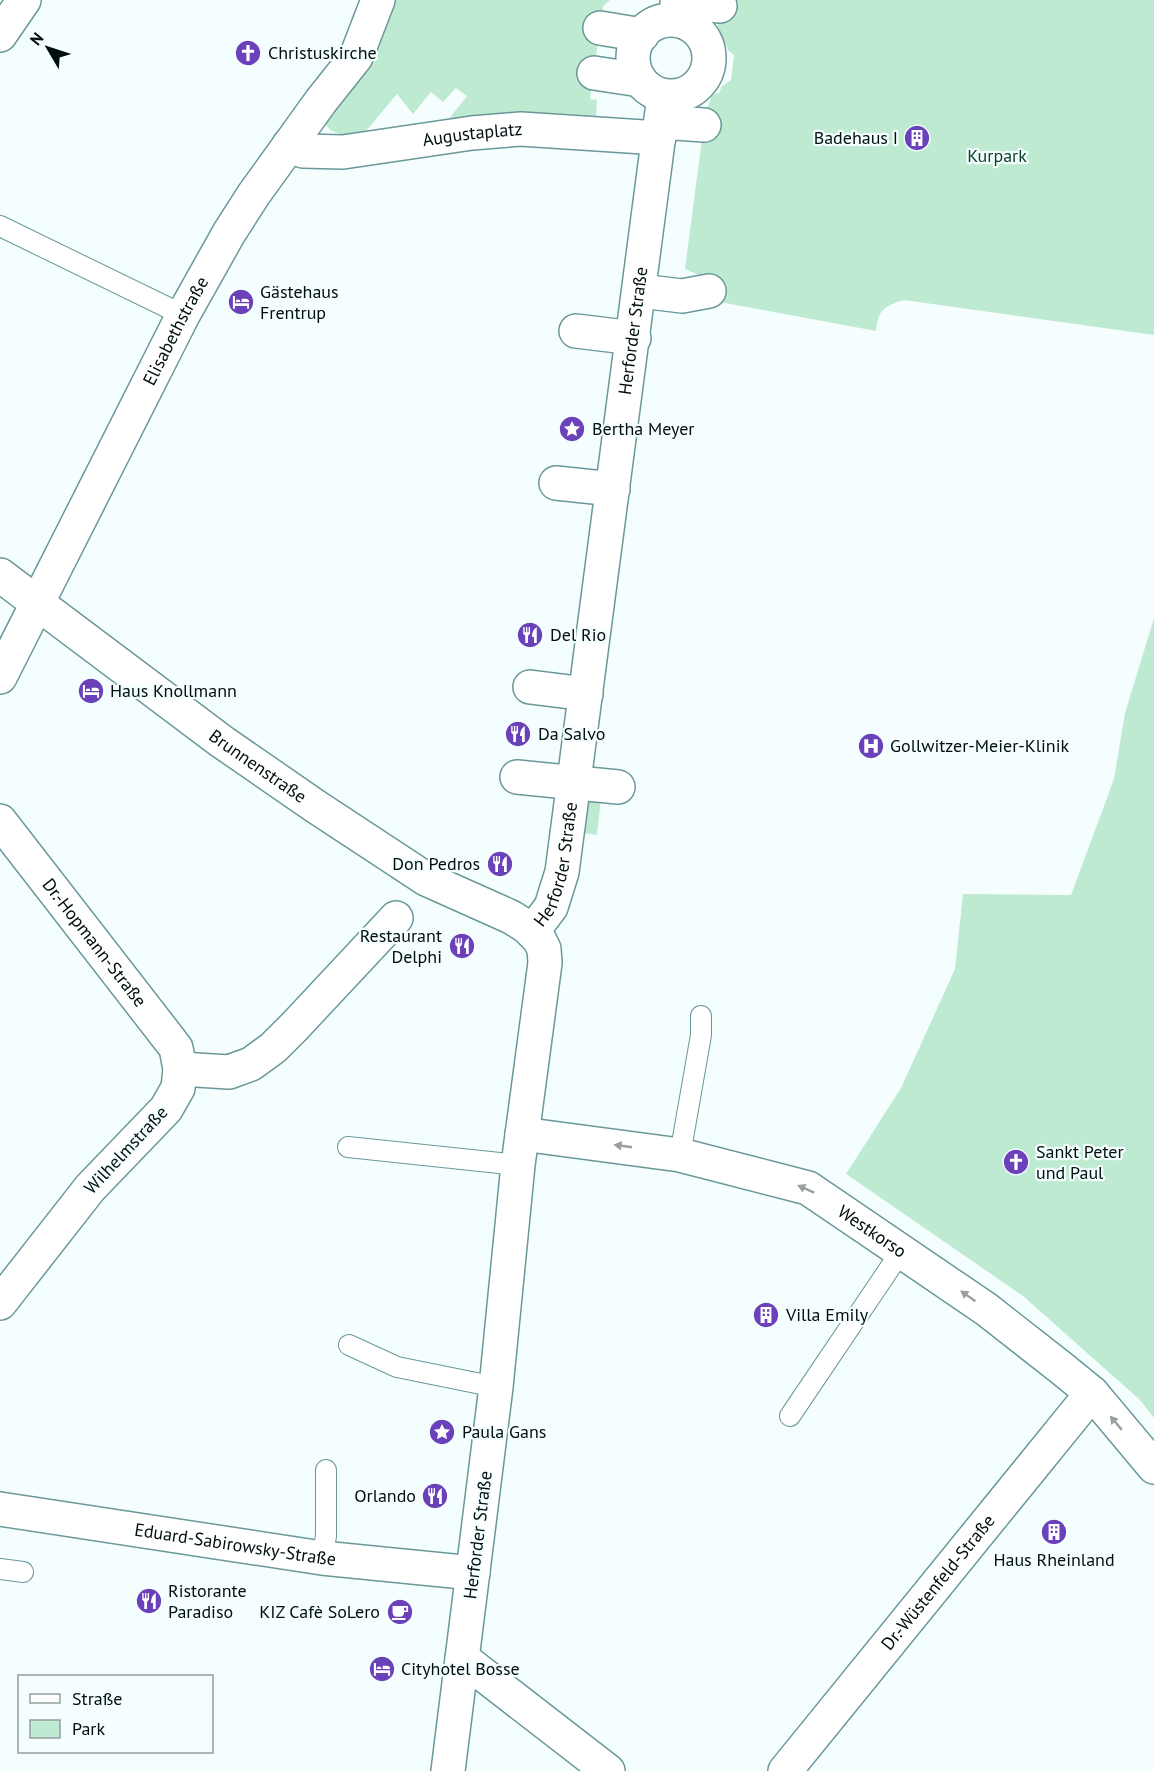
<svg xmlns="http://www.w3.org/2000/svg" width="1154" height="1771" font-family="'PT Sans',sans-serif">
	<style>
		.green { fill: #bfead2 }
		.lines { fill: none; stroke-linecap: round; stroke-linejoin: round }
		.lane-casing { stroke: #6a9899; stroke-width: 22 }
		.street-casing { stroke: #6a9899; stroke-width: 36 }
		.lane { stroke: #fff; stroke-width: 20 }
		.street { stroke: #fff; stroke-width: 33 }
		.oneway { fill: #999f9f }
		.labels { text-anchor: middle; stroke-width: 4.5; stroke-linejoin: round; paint-order: stroke }
		.poi-label { font-size: 18px; fill: #000e0f; stroke: #f5fefe; text-anchor: start }
		.street-label { font-size: 18px; fill: #000e0f; stroke: #f5fefe }
		.park-label { font-size: 18px; fill: #0b402a; stroke: #f5fefe }
	</style>
	<rect width="100%" height="100%" fill="#f5fefe"/>
	<path class="green" d="M390,0H610L603,6L590,99L597,100L596,118L505,117L448,120L467,96L456,88L443,102L431,92L413,114L397,94L366,131L344,136L330,130L325,123Z
		M720,0H1154V335L904,300C884,306 878,310 876,331L709,300L701,276L685,269L705,116L712,95L719,93L722,86L731,80L734,55L728,50C726,43 721,38 719,32C716,22 719,10 720,0Z
		M1154,618V1418L1140,1400L1023,1296L846,1174L901,1088L955,969L963,894L1071,895L1114,779L1125,713Z
		M588,796L601,798L597,835L584,833Z"/>
	<g class="lines">
		<g class="lane-casing">
			<path id="lane" d="M0,226L183,315
				M348,1147L518,1165
				M680,1155L701,1035V1016
				M349,1345L397,1367L496,1387
				M790,1416L902,1250
				M322,1558L326,1536V1470
				M0,1569L23,1572"/>
		</g>
		<g class="street-casing">
			<g id="street">
				<path d="M677,2L720,6"/>
				<circle cx="671" cy="58" r="38"/>
				<path d="M600,28L642,35"/>
				<path d="M0,35L24,0"/>
				<path d="M594,73L640,80"/>
				<path d="M661,122L704,125"/>
				<path id="s1" d="M289,145L303,151L343,152L472,133L521,129L659,138"/>
				<path d="M640,291L682,296L709,291"/>
				<path d="M576,331L634,338"/>
				<path d="M556,483L613,489"/>
				<path id="s2" d="M0,575L221,741L315,806L426,879L511,917L527,927L539,939L544,949L545,963L518,1165L496,1387L448,1771"/>
				<path id="s3" d="M0,677L183,315L229,233L254,194L321,101L356,57L378,0"/>
				<path d="M530,687L586,694"/>
				<path d="M517,777L618,787"/>
				<path id="s4" d="M0,821L176,1048L180,1069L178,1088L166,1109L90,1188L0,1303"/>
				<path id="s5" d="M532,932L551,907L562,872L664,96"/>
				<path d="M180,1069L229,1072L251,1064L273,1048L295,1026L396,918"/>
				<path id="s6" d="M522,1134L680,1155L808,1188L986,1309L1060,1367L1092,1393L1154,1467"/>
				<path id="s7" d="M0,1509L322,1558L473,1573"/>
				<path d="M462,1658L608,1771"/>
				<path id="s8" d="M785,1771L1092,1393"/>
			</g>
		</g>
		<use href="#lane" class="lane"/>
		<use href="#street" class="street"/>
	</g>
	<defs><path id="oneway-solid" d="M-6-.8H1V-3.2L6.5 0L1 3.2V.8H-6Z" transform="scale(1.5)"/></defs>
	<g class="oneway">
		<use href="#oneway-solid" transform="translate(623 1146) rotate(-172)"/>
		<use href="#oneway-solid" transform="translate(806 1189) rotate(-156)"/>
		<use href="#oneway-solid" transform="translate(968 1296) rotate(-145)"/>
		<use href="#oneway-solid" transform="translate(1116 1423) rotate(-130)"/>
	</g>
	<defs>
		<g id="church-disc" transform="scale(1.35)"><circle r="9.5" fill="#6a41b9" stroke="#f5fefe"/><path d="M-1.2-6h2.4v3.5h3.3v2.4h-3.3V6h-2.4V-.1h-3.3v-2.4h3.3Z" fill="#fff"/></g>
		<g id="building-disc" transform="scale(1.35)"><circle r="9.5" fill="#6a41b9" stroke="#f5fefe"/><path d="M-4-6H4V6H1V3H-1V6H-4ZM-2.5-4.3h1.7v1.8h-1.7ZM.8-4.3h1.7v1.8H.8ZM-2.5-1h1.7V.8h-1.7ZM.8-1h1.7V.8H.8Z" fill="#fff"/></g>
		<g id="hotel-disc" transform="scale(1.35)"><circle r="9.5" fill="#6a41b9" stroke="#f5fefe"/><path d="M-6-4.5h1.5V1H6V5H4.5V3h-9V5H-6ZM-4 0a1.8 1.8 0 1 1 3.6 0ZM.5 0V-2.5h3Q6-2.5 6 0Z" fill="#fff"/></g>
		<g id="sight-disc" transform="scale(1.35)"><circle r="9.5" fill="#6a41b9" stroke="#f5fefe"/><path d="M0-6L1.8-2.2L6-1.7L2.9 1.2L3.7 5.4L0 3.3L-3.7 5.4L-2.9 1.2L-6-1.7L-1.8-2.2Z" fill="#fff"/></g>
		<g id="restaurant-disc" transform="scale(1.35)"><circle r="9.5" fill="#6a41b9" stroke="#f5fefe"/><path d="M-5-6h1v4h1v-4h1v4h1v-4h1v5L-1.5 .5V6h-2V.5L-5-1ZM5-6V6H3V1.5H1.5Q1.5-4 5-6Z" fill="#fff"/></g>
		<g id="hospital-disc" transform="scale(1.35)"><circle r="9.5" fill="#6a41b9" stroke="#f5fefe"/><path d="M-5-5h3v3.5h4V-5h3V5h-3V1.5h-4V5h-3Z" fill="#fff"/></g>
		<g id="cafe-disc" transform="scale(1.35)"><circle r="9.5" fill="#6a41b9" stroke="#f5fefe"/><path d="M-5.5-4.5H6V0H3Q3 3.5 0 3.5H-2.5Q-5.5 3.5-5.5 0ZM3-3.2v2h1.7v-2ZM-6 4.5H4V6H-6Z" fill="#fff"/></g>
	</defs>
	<g fill-rule="evenodd">
		<use href="#church-disc" x="248" y="53"/>
		<use href="#building-disc" x="917" y="138"/>
		<use href="#hotel-disc" x="241" y="302"/>
		<use href="#sight-disc" x="572" y="429"/>
		<use href="#restaurant-disc" x="530" y="635"/>
		<use href="#hotel-disc" x="91" y="691"/>
		<use href="#restaurant-disc" x="518" y="734"/>
		<use href="#hospital-disc" x="871" y="746"/>
		<use href="#restaurant-disc" x="500" y="864"/>
		<use href="#restaurant-disc" x="462" y="946"/>
		<use href="#church-disc" x="1016" y="1162"/>
		<use href="#building-disc" x="766" y="1315"/>
		<use href="#sight-disc" x="442" y="1432"/>
		<use href="#restaurant-disc" x="435" y="1496"/>
		<use href="#building-disc" x="1054" y="1532"/>
		<use href="#restaurant-disc" x="149" y="1601"/>
		<use href="#cafe-disc" x="400" y="1612"/>
		<use href="#hotel-disc" x="382" y="1669"/>
	</g>
	<g class="labels">
		<g class="poi-label">
			<text x="268" y="59">Christuskirche</text>
			<text x="898" y="144" text-anchor="end">Badehaus I</text>
			<text x="260" y="298">Gästehaus<tspan x="260" dy="21">Frentrup</tspan></text>
			<text x="592" y="435">Bertha Meyer</text>
			<text x="550" y="641">Del Rio</text>
			<text x="110" y="697">Haus Knollmann</text>
			<text x="538" y="740">Da Salvo</text>
			<text x="890" y="752">Gollwitzer-Meier-Klinik</text>
			<text x="480" y="870" text-anchor="end">Don Pedros</text>
			<text x="442" y="942" text-anchor="end">Restaurant<tspan x="442" dy="21">Delphi</tspan></text>
			<text x="1036" y="1158">Sankt Peter<tspan x="1036" dy="21">und Paul</tspan></text>
			<text x="786" y="1321">Villa Emily</text>
			<text x="462" y="1438">Paula Gans</text>
			<text x="416" y="1502" text-anchor="end">Orlando</text>
			<text x="1054" y="1566" text-anchor="middle">Haus Rheinland</text>
			<text x="168" y="1597">Ristorante<tspan x="168" dy="21">Paradiso</tspan></text>
			<text x="380" y="1618" text-anchor="end">KIZ Cafè SoLero</text>
			<text x="401" y="1675">Cityhotel Bosse</text>
		</g>
		<g class="street-label">
			<text dy="6" stroke="none"><textPath href="#s1" startOffset="186">Augustaplatz</textPath></text>
			<text dy="6" stroke="none"><textPath href="#s3" startOffset="388">Elisabethstraße</textPath></text>
			<text dy="6" stroke="none"><textPath href="#s5" startOffset="614">Herforder Straße</textPath></text>
			<text dy="6" stroke="none"><textPath href="#s2" startOffset="321">Brunnenstraße</textPath></text>
			<text dy="6" stroke="none"><textPath href="#s5" startOffset="74">Herforder Straße</textPath></text>
			<text dy="6" stroke="none"><textPath href="#s4" startOffset="154">Dr.-Hopmann-Straße</textPath></text>
			<text transform="translate(126 1150) rotate(-47)" y="6">Wilhelmstraße</text>
			<text dy="6" stroke="none"><textPath href="#s6" startOffset="369">Westkorso</textPath></text>
			<text transform="translate(478 1535) rotate(-83)" y="6">Herforder Straße</text>
			<text dy="6" stroke="none"><textPath href="#s7" startOffset="238">Eduard-Sabirowsky-Straße</textPath></text>
			<text dy="6" stroke="none"><textPath href="#s8" startOffset="243">Dr.-Wüstenfeld-Straße</textPath></text>
		</g>
		<g class="park-label">
			<text x="997" y="162">Kurpark</text>
		</g>
	</g>
	<rect x="18" y="1675" width="195" height="78" fill="#f5fefe" stroke="#939e9e" stroke-width="1.5"/>
	<rect x="30" y="1694" width="30" height="9" fill="#ffffff" stroke="#939e9e" stroke-width="1.5"/>
	<text x="72" y="1705" font-size="18" fill="#000e0f">Straße</text>
	<rect x="30" y="1720" width="30" height="18" fill="#bfead2" stroke="#939e9e" stroke-width="1.5"/>
	<text x="72" y="1735" font-size="18" fill="#000e0f">Park</text>
	<g transform="translate(48 48) rotate(309)" stroke="#f5fefe" stroke-width="4.5" paint-order="stroke">
	<path d="M0-4.5L10 22L0 15L-10 22Z" fill="#000e0f"/>
	<text y="-9" font-size="16" font-weight="bold" text-anchor="middle" fill="#000e0f">N</text>
	</g>
</svg>
